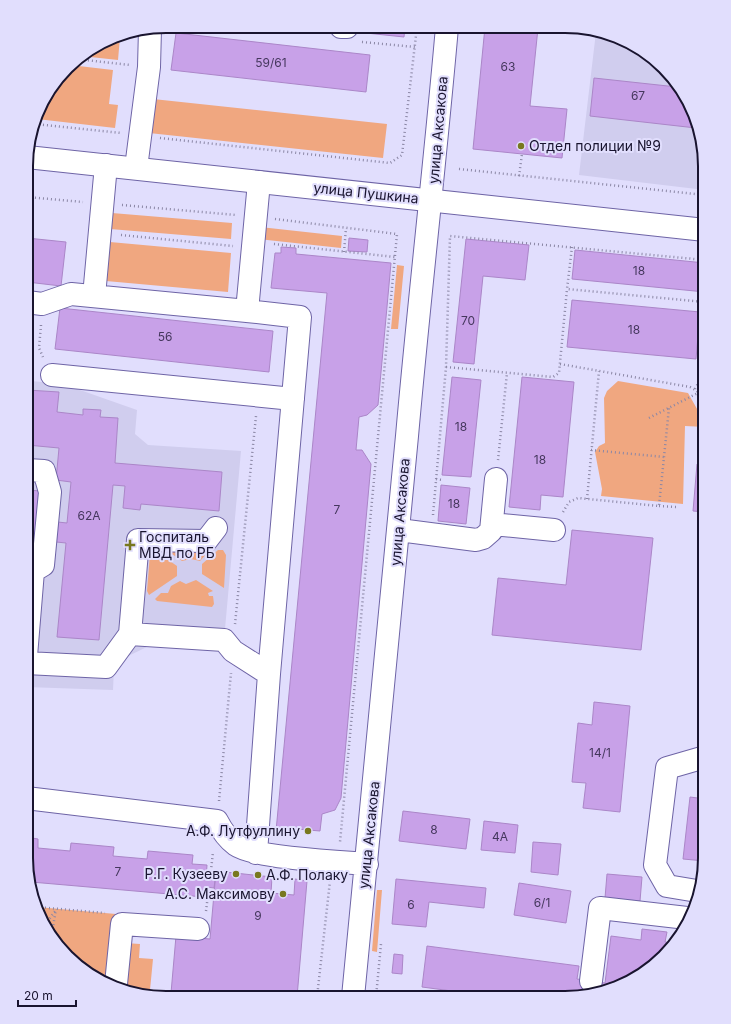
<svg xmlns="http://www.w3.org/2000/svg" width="731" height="1024" font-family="Inter,sans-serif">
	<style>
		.built { fill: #d0cdee }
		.green { fill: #f0a780 }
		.building { fill: #c8a1e8; stroke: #ab86c8 }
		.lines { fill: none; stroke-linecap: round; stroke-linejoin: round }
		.minor-casing { stroke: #6e64a6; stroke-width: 24 }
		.major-casing { stroke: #6e64a6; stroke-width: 24 }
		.path { stroke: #8b87a5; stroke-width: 2.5; stroke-dasharray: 1 3; stroke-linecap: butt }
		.minor { stroke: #fff; stroke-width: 22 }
		.major { stroke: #fff; stroke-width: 22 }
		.poi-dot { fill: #78781f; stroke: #e1defd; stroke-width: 1.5 }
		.labels { text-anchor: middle; stroke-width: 4; stroke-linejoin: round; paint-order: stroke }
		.number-label { font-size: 12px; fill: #45375d }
		.street-label { font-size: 14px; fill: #19142f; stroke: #e1defd }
		.poi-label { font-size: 14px; fill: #19142f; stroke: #e1defd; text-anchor: start }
		.rim { fill: none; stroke: #19142f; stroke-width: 2 }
	</style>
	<rect width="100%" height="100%" fill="#e1defd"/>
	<path class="built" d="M596,32L650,55L691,104L705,166V190L579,175Z
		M27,338H32L31,381L63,384L137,410L135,434L148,445L241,451L224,640L153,644L120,660L114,668L113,690L26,687Z"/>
	<path class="green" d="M116,36L120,37L118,60L81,56Z
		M70,65L113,70L109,104L118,105L115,128L37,119L45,96Z
		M153,99L387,124L383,158L149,133Z
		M112,213L232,223L231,239L110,229Z
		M260,227L342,236L341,248L258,239Z
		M110,242L231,253L228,292L106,281Z
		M397,265L404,266L398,329H391Z
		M618,381L688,393L705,423V427L685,426L683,504L601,496L602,489L595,452L599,446L605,443L604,398L607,391Z
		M165,549L210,550L200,561L191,559L182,561Z
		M154,550L177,566V576L149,595L147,591L150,554Z
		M218,550H223L226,555L224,588L202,574V564Z
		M196,580L213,591L208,593L209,596H213L214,604L212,607L157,601L155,599L161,593H168L171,586L180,581L186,584Z
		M377,890H382L377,952L372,951Z
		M37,907L116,914L110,981L81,969L40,920Z
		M125,943L140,944L139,958L153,959L150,990L127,988L121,986Z"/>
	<path class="building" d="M367,27H405L404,37L366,33Z
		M485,27L538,28L530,106L567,109L562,158L473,149Z
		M176,33L370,55L366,92L171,70Z
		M594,78L677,87L691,104L696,128L590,116Z
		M27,238L66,242L61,286L27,282Z
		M349,238L368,240L367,252L348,251Z
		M466,239L529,245L525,280L483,276L474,364L453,362Z
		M281,247L296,248V254L391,263L378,405L367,415L359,417L356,450H362L371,464L341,798L335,810L322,814L320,831L297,829V833L276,831L327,293L271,288L275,253H281Z
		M575,250L705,263V292L572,279Z
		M572,300L700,312L696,359L567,347Z
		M60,308L273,331L269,372L55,349Z
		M452,377L481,380L471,477L442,475Z
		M522,377L574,382L563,497L541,495L540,510L509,507Z
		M27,390L59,392L57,412L83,415V409L101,410L100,417L118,418L115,463L222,472L219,511L141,504L140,510L123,508L125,486L113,485L99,640L57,637L66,543L37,540L36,554L27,553V490L41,491L39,520L67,523L71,482L56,480L59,448L27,445Z
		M697,464L705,465V512L693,511Z
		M441,485L470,488L466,524L438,521Z
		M572,530L653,538L641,650L492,635L498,578L566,585Z
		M594,702L630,706L620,812L583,808L586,783L572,782L578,723L592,725Z
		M690,797L705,799V861L683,859Z
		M403,811L470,819L466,849L399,841Z
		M484,821L518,825L515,853L481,850Z
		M26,837L38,839V848L70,851L71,843L114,847L113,856L147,859L148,851L193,855L192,864L207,865L206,879L215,880L214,888L206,887L204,897L31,882L26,858Z
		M533,842L561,844L558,875L531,872Z
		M216,871L272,877L271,893L294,895L295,879L307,881L297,997H217L171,993L176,936L210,939Z
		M607,874L642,877L640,901L605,898Z
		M396,879L486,888L484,908L429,902L426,927L392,924Z
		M519,883L571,891L566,923L514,915Z
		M642,929L667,932L665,942L674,943L627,984L594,991L581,990L580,995L565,998H504L422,987L427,946L579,966L577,979L605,983L611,936L641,940Z
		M394,954L403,955L402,974L392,973Z"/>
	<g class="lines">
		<g class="minor-casing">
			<path id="minor" d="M341,27H347
				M136,168L149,67L150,29
				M94,296L106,165
				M27,302L42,304L71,294L247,311
				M52,375L293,399
				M492,524L554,530
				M399,530L476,540L483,538L491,531L496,479
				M26,571H33L43,565L50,492L44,471L27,470
				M130,634L224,640L233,651L269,674
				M26,656L33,571
				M26,663L106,667L130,634L138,540L206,541L216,528
				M26,798L217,821C222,831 228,839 236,845C254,858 341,862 367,864
				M256,853L269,674L300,317L247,311L259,182
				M697,891L667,886L655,865L667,768L705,757
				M591,981L600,908L687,918
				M116,984L122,924L198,929
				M353,997C372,811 389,624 407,436C419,300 435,164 447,27"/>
		</g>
		<g class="major-casing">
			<path id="major" d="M27,157L705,230"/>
		</g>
		<path class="path" d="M362,42L415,47
			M76,59L130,65
			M35,124L121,133
			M160,138L390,163L402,155L417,27
			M459,169L705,195
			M519,176L522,154
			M27,197L83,202
			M122,205L236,215
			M275,219L397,234L340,842
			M121,235L233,246
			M274,244L395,257
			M572,247L567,289L705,302
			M344,252L346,228
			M41,325L39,348L43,357
			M560,364L690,387L697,391L705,405
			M446,367L553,377L559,373L567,289
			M695,389L705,370
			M649,418L698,393
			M591,450L664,457
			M498,460L507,373
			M436,479L442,480
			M587,499L599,371
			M659,506L677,507
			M563,512L569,502L578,498L659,506L669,408
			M433,515L446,367L450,236L705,260
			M235,624L256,416
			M219,801L231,673
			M210,879L213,852
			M37,907L105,913
			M206,911L209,887
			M45,925L55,911
			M52,933L56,909
			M317,997L330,881
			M376,997L381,944"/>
		<use href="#minor" class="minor"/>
		<use href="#major" class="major"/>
	</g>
	<g class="poi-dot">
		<circle cx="521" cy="146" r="4"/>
		<path d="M128 539h4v4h4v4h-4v4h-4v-4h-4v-4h4z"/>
		<circle cx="308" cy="831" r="4"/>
		<circle cx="236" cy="874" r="4"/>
		<circle cx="258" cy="875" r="4"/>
		<circle cx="283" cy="894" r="4"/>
	</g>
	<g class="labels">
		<g class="number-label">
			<text x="271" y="67">59/61</text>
			<text x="508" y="71">63</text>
			<text x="638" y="100">67</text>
			<text x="639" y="275">18</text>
			<text x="468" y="325">70</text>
			<text x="634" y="334">18</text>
			<text x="165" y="341">56</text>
			<text x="461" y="431">18</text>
			<text x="540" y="464">18</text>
			<text x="454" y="508">18</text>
			<text x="337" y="514">7</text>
			<text x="89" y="520">62А</text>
			<text x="600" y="757">14/1</text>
			<text x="434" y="834">8</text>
			<text x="500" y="841">4А</text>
			<text x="118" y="876">7</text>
			<text x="542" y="907">6/1</text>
			<text x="411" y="909">6</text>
			<text x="258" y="920">9</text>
		</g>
		<g class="street-label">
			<text transform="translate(438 130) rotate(-85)" y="5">улица Аксакова</text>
			<text transform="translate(366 193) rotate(6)" y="5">улица Пушкина</text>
			<text transform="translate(400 512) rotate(-85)" y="5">улица Аксакова</text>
			<text transform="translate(369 835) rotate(-84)" y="5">улица Аксакова</text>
		</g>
		<g class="poi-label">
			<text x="529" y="151">Отдел полиции №9</text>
			<text x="139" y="542">Госпиталь<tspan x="139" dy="16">МВД по РБ</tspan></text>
			<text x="300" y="836" text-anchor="end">А.Ф. Лутфуллину</text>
			<text x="228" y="879" text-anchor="end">Р.Г. Кузееву</text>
			<text x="266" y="880">А.Ф. Полаку</text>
			<text x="275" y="899" text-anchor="end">А.С. Максимову</text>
		</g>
	</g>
	<path d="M0 0H731V1024H0ZM166 33H565A133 133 0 0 1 698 166V858A133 133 0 0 1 565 991H166A133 133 0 0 1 33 858V166A133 133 0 0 1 166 33Z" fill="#e1defd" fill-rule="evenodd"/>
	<path class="rim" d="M166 33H565A133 133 0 0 1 698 166V858A133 133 0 0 1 565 991H166A133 133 0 0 1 33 858V166A133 133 0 0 1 166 33Z"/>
	<path d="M18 1000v6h58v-6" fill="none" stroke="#19142f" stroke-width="2"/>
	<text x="24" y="1000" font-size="12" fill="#19142f" stroke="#e1defd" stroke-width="3" paint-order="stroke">20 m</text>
</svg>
